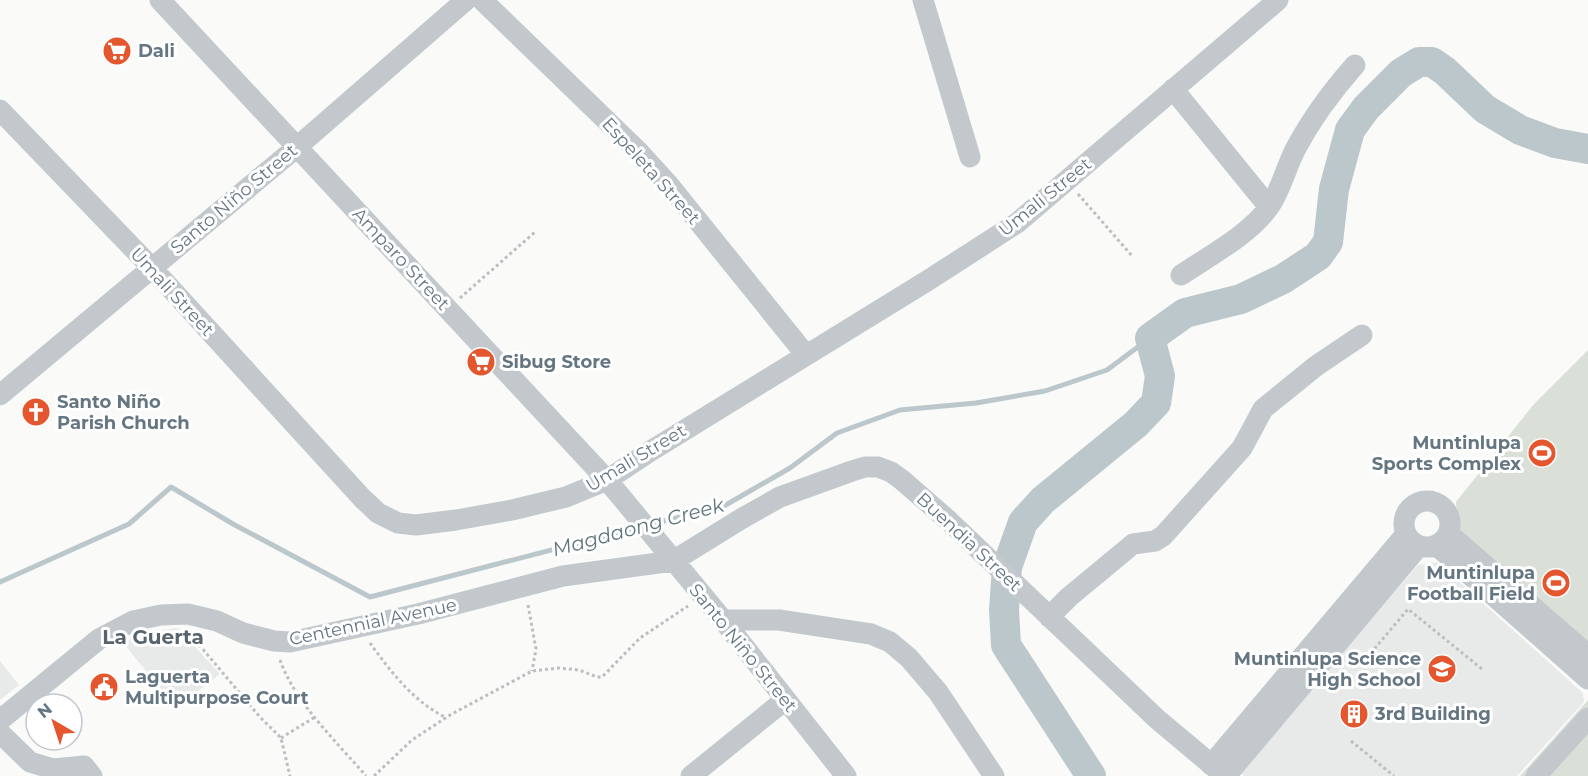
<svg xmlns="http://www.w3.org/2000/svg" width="1588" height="776" font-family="Montserrat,sans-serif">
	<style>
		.built { fill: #e8e9e9 }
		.grass { fill: #dadfd7 }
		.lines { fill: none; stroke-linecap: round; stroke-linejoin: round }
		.stream { stroke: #bbc7cb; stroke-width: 5 }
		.river { stroke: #bbc7cb; stroke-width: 30 }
		.path { stroke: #bbbfc2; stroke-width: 3; stroke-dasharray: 3 3; stroke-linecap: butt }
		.minor { stroke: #c3c8cc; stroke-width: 21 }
		.labels { text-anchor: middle; stroke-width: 6; stroke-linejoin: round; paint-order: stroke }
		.poi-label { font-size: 18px; font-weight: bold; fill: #657683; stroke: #fff; text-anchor: start }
		.street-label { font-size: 18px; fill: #657683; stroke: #fff }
		.water-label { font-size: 20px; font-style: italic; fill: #60757c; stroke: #fff }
		.neighbourhood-label { font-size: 20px; font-weight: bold; fill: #57646e; stroke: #fff }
	</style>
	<rect width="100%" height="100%" fill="#fafaf8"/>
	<path class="built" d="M1437,562L1583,693L1584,702L1517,776H1244L1238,771L1418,565Z
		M178,628L220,674L176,708L124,644L133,636L146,632Z
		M0,661L19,685L0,700Z"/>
	<path class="grass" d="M1588,350V647L1458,528L1456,502L1534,404Z
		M1588,700V776H1520Z"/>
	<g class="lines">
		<path class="stream" d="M652,524L724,506L790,468L837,433L900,410L976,403L1045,391L1107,370L1150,338
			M0,582L129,524L171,487L233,524L370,597L640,527"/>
		<path class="river" d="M1091,776L1006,645L1004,610L1007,567L1023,522L1043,500L1136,424L1156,403L1160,376L1150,338L1185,313L1241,299L1283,279L1318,256L1328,242L1334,189L1350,130L1366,108L1401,73L1419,62H1432L1445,71L1485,109L1520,130L1555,143L1588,149"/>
		<path class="path" d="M1078,194L1133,257
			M460,298L535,232
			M528,605L536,649L532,671
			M194,634L196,641L259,716L281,738L290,776
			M370,643C391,672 413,701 445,717
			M280,660C295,703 337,742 366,776
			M1351,667L1370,654L1408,609L1482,669
			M281,738L315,717
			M1351,741L1394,776
			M374,776L412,740L450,715L532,671L559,668L579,670L597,677H602L640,638L688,606"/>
		<path class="minor" d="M160,0L607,480L723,620L846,776
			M482,0L639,152L669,185L806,355
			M923,0L970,157
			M1173,89L1269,207
			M0,110L152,268L362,498L378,513L398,523L416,525L456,520L512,510L566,497L607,480L649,452L927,281L1017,223L1278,0
			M1181,275C1209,256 1249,235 1269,207C1281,190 1286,167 1296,148C1312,118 1332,91 1355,65
			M0,395L297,147L466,0
			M1404 524a23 23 0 1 1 46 0a23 23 0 1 1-46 0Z
			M1449,534L1588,655
			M1436,545L1588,679
			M1049,617L1069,597L1133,544L1155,541L1163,536L1242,448L1263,409L1316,366L1362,335
			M723,620H779L871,634L890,642L909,658L938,692L994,776
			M0,720L99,639L133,621L161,615L188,614L217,621L243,633L274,641L290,642L418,614L563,576L673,561L741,519L780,497L852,471L865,467H878L891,472L902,480L948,520L1157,719L1225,776
			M0,733L30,762L53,769L84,766L92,776
			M1211,765L1406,534
			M691,776L785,700
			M1226,776L1419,546
			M1536,776L1588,718"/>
	</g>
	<defs>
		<g id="supermarket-disc" transform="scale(1.5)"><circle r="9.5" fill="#e4572e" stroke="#fff"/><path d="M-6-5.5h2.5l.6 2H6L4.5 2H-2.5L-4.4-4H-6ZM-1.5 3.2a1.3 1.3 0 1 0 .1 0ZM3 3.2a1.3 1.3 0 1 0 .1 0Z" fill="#fff"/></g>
		<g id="church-disc" transform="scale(1.5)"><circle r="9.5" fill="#e4572e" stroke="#fff"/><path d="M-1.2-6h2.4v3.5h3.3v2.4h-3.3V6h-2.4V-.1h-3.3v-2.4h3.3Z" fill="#fff"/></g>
		<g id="stadium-disc" transform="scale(1.5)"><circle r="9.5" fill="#e4572e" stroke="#fff"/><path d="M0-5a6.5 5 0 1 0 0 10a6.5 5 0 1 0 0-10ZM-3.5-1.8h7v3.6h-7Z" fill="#fff"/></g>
		<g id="school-disc" transform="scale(1.5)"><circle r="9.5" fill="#e4572e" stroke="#fff"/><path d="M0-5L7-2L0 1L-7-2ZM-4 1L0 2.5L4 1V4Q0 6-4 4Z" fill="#fff"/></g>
		<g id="civic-disc" transform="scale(1.5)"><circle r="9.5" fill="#e4572e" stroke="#fff"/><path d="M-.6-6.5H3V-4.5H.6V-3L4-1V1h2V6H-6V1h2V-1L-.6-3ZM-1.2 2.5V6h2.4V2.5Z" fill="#fff"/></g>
		<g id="building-disc" transform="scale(1.5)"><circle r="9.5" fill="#e4572e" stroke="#fff"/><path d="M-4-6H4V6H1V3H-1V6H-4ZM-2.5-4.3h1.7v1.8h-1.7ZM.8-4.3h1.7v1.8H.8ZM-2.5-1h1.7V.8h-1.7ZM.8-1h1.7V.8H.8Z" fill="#fff"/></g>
	</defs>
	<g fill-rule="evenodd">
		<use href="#supermarket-disc" x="117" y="51"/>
		<use href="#supermarket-disc" x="481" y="362"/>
		<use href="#church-disc" x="36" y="412"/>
		<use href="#stadium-disc" x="1542" y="453"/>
		<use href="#stadium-disc" x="1556" y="583"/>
		<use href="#school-disc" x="1442" y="669"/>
		<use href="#civic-disc" x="104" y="687"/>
		<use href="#building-disc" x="1354" y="714"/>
	</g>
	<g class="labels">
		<g class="poi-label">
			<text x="138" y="57">Dali</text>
			<text x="502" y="368">Sibug Store</text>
			<text x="57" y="408">Santo Niño<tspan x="57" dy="21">Parish Church</tspan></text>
			<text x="1521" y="449" text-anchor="end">Muntinlupa<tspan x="1521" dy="21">Sports Complex</tspan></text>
			<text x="1535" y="579" text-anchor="end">Muntinlupa<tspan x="1535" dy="21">Football Field</tspan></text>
			<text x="1421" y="665" text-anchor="end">Muntinlupa Science<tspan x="1421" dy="21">High School</tspan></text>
			<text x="125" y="683">Laguerta<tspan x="125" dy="21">Multipurpose Court</tspan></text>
			<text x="1375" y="720">3rd Building</text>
		</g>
		<g class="street-label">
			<text transform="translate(651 171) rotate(48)" y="6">Espeleta Street</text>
			<text transform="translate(1045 197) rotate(-39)" y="6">Umali Street</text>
			<text transform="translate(234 199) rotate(-40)" y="6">Santo Niño Street</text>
			<text transform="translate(401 259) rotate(47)" y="6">Amparo Street</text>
			<text transform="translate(172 292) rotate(47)" y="6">Umali Street</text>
			<text transform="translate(636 458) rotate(-31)" y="6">Umali Street</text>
			<text transform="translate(969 542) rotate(43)" y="6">Buendia Street</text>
			<text transform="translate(373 622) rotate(-12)" y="6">Centennial Avenue</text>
			<text transform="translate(743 648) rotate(51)" y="6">Santo Niño Street</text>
		</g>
		<g class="water-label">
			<text transform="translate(638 527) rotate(-15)" y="7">Magdaong Creek</text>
		</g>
		<g class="neighbourhood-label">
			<text x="153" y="644">La Guerta</text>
		</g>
	</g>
	<g transform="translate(54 722) rotate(321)"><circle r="28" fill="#ffffff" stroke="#c1c8cd" stroke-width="1.5"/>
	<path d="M0-4.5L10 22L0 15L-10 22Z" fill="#e4572e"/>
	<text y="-9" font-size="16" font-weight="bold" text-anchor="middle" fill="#657683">N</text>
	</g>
</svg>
